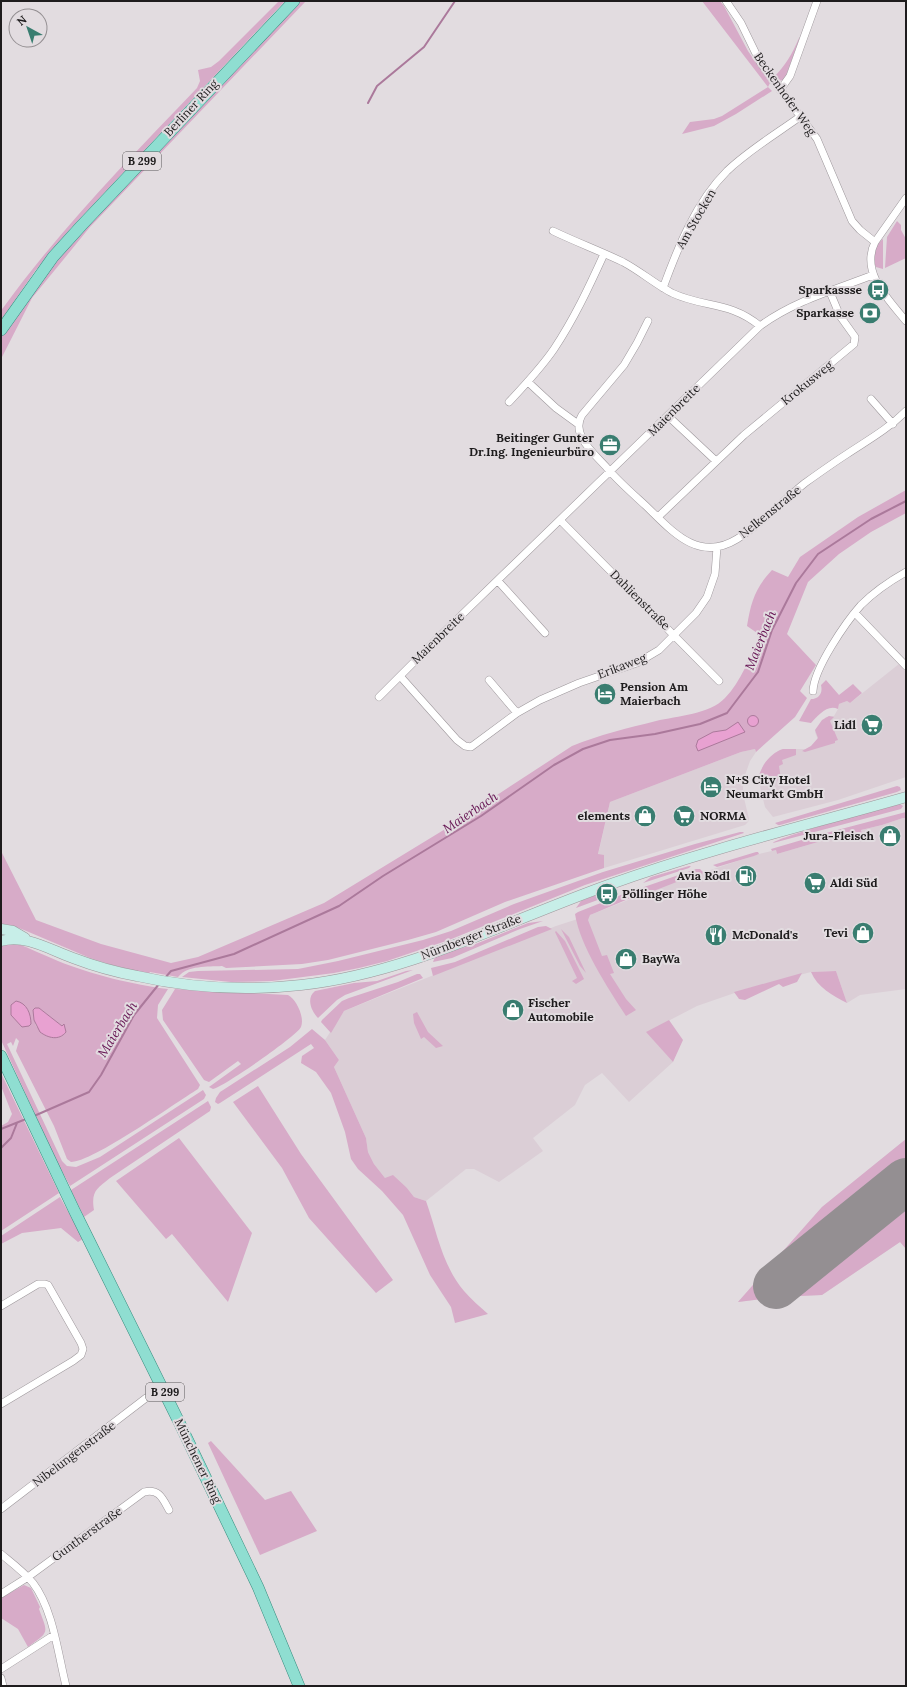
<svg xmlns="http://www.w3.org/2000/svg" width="907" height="1687" font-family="Lora,serif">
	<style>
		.built { fill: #dbced6 }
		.green { fill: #d7abc8; fill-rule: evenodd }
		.water { fill: #e8a1d1; stroke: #ab799b }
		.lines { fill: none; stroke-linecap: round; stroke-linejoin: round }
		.stream { stroke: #ab799b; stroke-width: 2 }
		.runway { stroke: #948f92; stroke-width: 46 }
		.street-casing { stroke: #9d979b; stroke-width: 8 }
		.secondary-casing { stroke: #9d979b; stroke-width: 11 }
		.primary-casing { stroke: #378c7e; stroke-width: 12 }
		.street { stroke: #fff; stroke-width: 7 }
		.secondary { stroke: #c7eee8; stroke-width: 10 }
		.primary { stroke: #8fded1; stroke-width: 11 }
		.labels { text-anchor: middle; stroke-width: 4; stroke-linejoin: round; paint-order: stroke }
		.shield { fill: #e2dce0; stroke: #595658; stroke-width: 1 }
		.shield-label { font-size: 11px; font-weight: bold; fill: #1e1c1d }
		.street-label { font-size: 12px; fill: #1e1c1d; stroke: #e2dce0 }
		.poi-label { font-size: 12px; font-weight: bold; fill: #1e1c1d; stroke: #e2dce0; text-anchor: end }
		.water-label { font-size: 13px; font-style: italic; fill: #651352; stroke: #e2dce0 }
	</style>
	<rect width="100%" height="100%" fill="#e2dce0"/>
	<path class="built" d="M899,664L906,672V777L838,800L773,817L765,807L760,787L759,776L764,764L778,751L783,749H806L811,746L818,740L815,732L817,728L826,717L834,716L838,709L839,704L847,701L850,703Z
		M755,749L756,752L750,761L743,781V794L749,819L748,822L745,825L604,868V856L598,855L610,802L741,752Z
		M903,818H905L906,821V989L860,995L847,1003L836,971L811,972L749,988L697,1006L647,1032L673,1062L629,1102L602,1073L585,1085L575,1105L533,1138L543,1151L499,1182L474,1169H466L426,1201L414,1197L407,1188L385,1178L374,1164L368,1152L366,1138L334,1067L339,1060L325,1040L344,1011L556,926L590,915L671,883L759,854L776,850L777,854L818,842L820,838L822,842L854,832L855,836H860L862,834L861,830L882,825Z
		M906,1139V1238L822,1295L777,1297L738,1302L822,1207Z"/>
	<path class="green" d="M279,1H285L71,228L35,271L1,320V310L3,308C61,228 129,159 197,88L200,81L198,70L211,67L219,61Z
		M298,1H306L90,227L32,298L1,359V337L32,291L83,229Z
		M702,1H720L724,6L748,51L770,83L768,87L772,91L736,114L714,126L682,134L690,122L714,119L722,116L768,87Z
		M800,37L786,76L783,80L779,81L774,77C786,65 792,54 799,38Z
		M897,221L901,225V230L906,239V258L885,268L887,237Z
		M883,239V269L876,267C871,257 875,245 883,239Z
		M906,490V513L871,532L839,554L808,582L787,634L816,665L800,691L807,698L795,717L756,752L755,749L741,752L610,802L598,854L604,855V868L505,902L436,932L408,940L328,960L302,964L226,968L222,966C207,967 188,965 178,977L150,972L149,974L112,965L90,958L24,930L11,925L1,924V851L36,920L101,944L171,963L198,957L324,903L442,831L572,746C599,735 628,728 656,721C677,716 710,714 725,698C741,682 750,656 760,635L747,626C751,602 755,588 772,570L788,577L800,557L858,517Z
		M826,680L839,695L853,684L862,693L850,703L847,701L839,704L838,709C827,704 818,716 811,723L799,721L811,699C819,699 823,693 821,685Z
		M829,716L834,717L830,721L838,740L835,741V743L805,752L802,751L811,746L818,738L815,730L822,720Z
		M783,749H796V755L782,760L783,764L779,766L781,779L775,781L759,776C762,764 771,753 783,749Z
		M897,786L900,787L901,790L897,792L780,825H778L775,823Z
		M900,804L903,806L901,809L773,843C778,837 885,807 900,804Z
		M906,812V821L905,818H903L882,825L861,830L862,834L860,836L856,837L854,832L822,842L820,836L822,834Z
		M740,832H743L744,833L585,885L449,940L387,961L359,968L334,973L272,981L231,982L182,977L189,972L198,971L298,969L338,961L423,940L451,931L514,904L603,872L695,844Z
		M812,837H816L818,842L777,854L776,850L772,851L771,849Z
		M756,852H758L759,854L754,856L717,867L713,865Z
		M689,866H691L689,868L643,883L651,877Z
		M696,869H700L703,872L700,879L697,874L651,892L645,893L642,892L641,889L644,887Z
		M631,891L635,895L633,897L595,913L590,915L588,920L602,956L607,955L614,973L610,974L626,999L636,1010L626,1016C608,988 580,946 575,914L578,912Z
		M601,893L603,898L576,908L581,901Z
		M543,921L520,929L452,958L433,962L435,957L439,954L473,945L528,923Z
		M546,926L552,929L433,976L431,968L455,962L538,927Z
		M561,929L569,937L586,973L580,966Z
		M556,931L565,941L584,979L576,984L572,981L577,978L555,932Z
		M15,943C30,948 43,955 58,961C90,974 134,985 168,989L158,1005L157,1018L200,1085L198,1089C175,1103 93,1162 71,1162L67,1159L54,1126L16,1051L19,1041L16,1038L13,1046L11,1042L7,1044L62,1161L67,1166L76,1167L100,1157L203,1090L206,1095L204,1099L70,1186L56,1160L1,1040V946ZM39,1008L62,1026L63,1035C53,1041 44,1032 36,1026L33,1014Z
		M413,970L345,995L337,1000L318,1018C311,1011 306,998 315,991L354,983L377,981L406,971Z
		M836,971L847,1003C833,996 817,987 811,972Z
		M802,973L797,982L783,987L779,984L745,1000L739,999L734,992Z
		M417,974H420L423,978L344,1011L331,1033L321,1022L322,1020L342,1001L349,998L398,982Z
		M175,989L288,995C296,999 305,1017 301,1027C297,1036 223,1087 213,1089L209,1087L241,1064L238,1061L209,1082L204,1080L163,1020L162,1010Z
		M417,1012L428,1032L443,1046L436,1048L424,1037L421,1039L414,1023L413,1014Z
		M669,1020L683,1040L673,1062L646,1032Z
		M312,1029L325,1040L339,1060L334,1067L366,1138L368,1152L374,1164L385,1178L393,1175L407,1188L414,1197L426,1201C437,1232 442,1265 464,1291C471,1299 480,1307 488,1314L455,1323L451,1307L430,1275L403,1215L382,1191L358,1169L351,1159L345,1132L331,1093L316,1072L301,1063L302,1056L314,1048L311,1044L220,1103L218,1104L215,1102L216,1098L220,1092L290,1047Z
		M1,1073L59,1193L1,1231V1126L8,1122L12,1114L1,1086Z
		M258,1086L301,1154L393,1280L376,1293L309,1218L282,1168L233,1102Z
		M208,1101L211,1107L210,1111L110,1178C96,1189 91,1192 94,1210L84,1217L71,1190Z
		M179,1138L252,1233L228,1302L172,1234L166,1239L116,1181Z
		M906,1139V1173L762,1292L782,1289L906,1188V1249L900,1242L822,1295L777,1297L738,1302L822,1207Z
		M60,1197L83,1239L78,1242L61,1228L22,1233L1,1244V1236Z
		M211,1441L265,1500L291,1491L317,1531L260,1555L208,1443Z
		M24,1585L31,1588L40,1607L39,1609C48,1634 50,1631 28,1647L18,1629L1,1618V1598Z"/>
	<path class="water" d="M747.5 721a5.5 5.5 0 1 1 11 0a5.5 5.5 0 1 1-11 0Z
		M738,722L745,732L698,751L696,746L698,740L713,732L726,730Z
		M16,1001C27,1003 31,1014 31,1024L29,1026L22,1027L11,1015V1005Z
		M35,1008H39L62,1026L64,1024L66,1032C59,1041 48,1038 40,1032L34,1020L33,1010Z"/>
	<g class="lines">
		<path class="stream" d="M368,103L377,86L424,47L455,1
			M165,978L171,971L234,954L339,906L383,876L481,816L554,765L583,749L610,740L655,734L700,724L727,713L758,672L772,630L796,583L818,554L871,519L906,501
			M34,1116L89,1092L101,1075L134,1015L159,984
			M1,1129L26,1119
			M1,1148L11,1138L17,1123"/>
		<path class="runway" d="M776,1286L906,1181"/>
		<g class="street-casing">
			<path id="street" d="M726,1L741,23L760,62L817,139L852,221L860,230L875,242
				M780,90L790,76L817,1
				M906,198L875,242C860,272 888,299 906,321
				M553,231C576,242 600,251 623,262C640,271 655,284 672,293C704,308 730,301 760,326
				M663,288C678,247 696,202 727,171C749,150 776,134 801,116
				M648,321L637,343L624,365L582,415C570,435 595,454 607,468C619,482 633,494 646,506C672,531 698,563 737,539C762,524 782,501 805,483C819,473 833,463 847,454C868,440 888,429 906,411
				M528,382L556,408L578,424
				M871,399L893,424
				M509,402C525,385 541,368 554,349C574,319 589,287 604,254
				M668,416L716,461
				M658,517L744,435L854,344L855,337L840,316L830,292
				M560,520L719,681
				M498,581L545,633
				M855,613L906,666
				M400,676L457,740L465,746L471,747L517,713L540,700L579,683L637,663L659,650L696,613L707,597L715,574L717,547
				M489,680L517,713
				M813,691C814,668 846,622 861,605C874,592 890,581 906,572
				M379,697L442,634L760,326C794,301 834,290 873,275
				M1,1306L38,1284H45L48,1285L81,1343L83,1349L81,1355L73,1361L1,1404
				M1,1509L146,1398
				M1,1554C12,1563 24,1572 33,1583C53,1609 58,1654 66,1686
				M1,1594L28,1577L144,1492C159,1488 163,1499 169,1510
				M1,1669L54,1635
				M1,1678L3,1686"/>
		</g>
		<g class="secondary-casing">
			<path id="secondary" d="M1,929L13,931L25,938
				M1,941C26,934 50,950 73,958C94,966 115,972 137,976C190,988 247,991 301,985C410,973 509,920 611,884C708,849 808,825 906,797"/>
		</g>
		<g class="primary-casing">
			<path id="primary" d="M1,330L53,257L81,226L294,1
				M1,1056L74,1210L180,1424L258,1587L299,1686"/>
		</g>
		<use href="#street" class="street"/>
		<use href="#secondary" class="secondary"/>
		<use href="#primary" class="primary"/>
	</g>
	<defs>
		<g id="bus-disc" transform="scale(1.15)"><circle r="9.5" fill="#397d70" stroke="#e2dce0"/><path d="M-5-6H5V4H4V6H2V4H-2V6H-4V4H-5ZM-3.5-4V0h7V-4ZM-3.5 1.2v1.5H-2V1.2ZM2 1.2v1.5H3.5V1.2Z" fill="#fff"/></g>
		<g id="bank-disc" transform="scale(1.15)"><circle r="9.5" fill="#397d70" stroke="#e2dce0"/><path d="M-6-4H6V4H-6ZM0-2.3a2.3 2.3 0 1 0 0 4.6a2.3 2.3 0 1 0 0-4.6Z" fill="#fff"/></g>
		<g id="office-disc" transform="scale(1.15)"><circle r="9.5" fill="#397d70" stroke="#e2dce0"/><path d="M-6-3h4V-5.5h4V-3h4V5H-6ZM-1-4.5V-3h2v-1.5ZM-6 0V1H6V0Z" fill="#fff"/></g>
		<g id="hotel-disc" transform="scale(1.15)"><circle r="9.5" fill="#397d70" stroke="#e2dce0"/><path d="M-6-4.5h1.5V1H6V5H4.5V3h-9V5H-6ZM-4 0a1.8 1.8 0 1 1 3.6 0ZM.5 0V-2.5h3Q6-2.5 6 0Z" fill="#fff"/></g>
		<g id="supermarket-disc" transform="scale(1.15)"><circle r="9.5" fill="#397d70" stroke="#e2dce0"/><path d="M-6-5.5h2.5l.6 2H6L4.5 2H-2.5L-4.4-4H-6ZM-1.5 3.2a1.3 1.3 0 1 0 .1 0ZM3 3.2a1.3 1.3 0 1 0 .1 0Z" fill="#fff"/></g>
		<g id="shop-disc" transform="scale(1.15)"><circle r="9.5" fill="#397d70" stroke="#e2dce0"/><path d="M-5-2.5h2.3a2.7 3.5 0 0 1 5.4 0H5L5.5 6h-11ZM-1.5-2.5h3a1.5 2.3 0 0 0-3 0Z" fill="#fff"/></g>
		<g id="fuel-disc" transform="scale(1.15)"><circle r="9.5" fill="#397d70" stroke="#e2dce0"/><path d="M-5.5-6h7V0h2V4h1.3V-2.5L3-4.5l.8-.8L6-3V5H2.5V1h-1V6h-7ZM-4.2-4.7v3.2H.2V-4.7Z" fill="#fff"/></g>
		<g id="restaurant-disc" transform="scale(1.15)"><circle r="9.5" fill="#397d70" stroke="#e2dce0"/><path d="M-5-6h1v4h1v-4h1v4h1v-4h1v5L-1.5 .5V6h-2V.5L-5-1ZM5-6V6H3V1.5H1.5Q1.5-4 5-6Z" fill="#fff"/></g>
	</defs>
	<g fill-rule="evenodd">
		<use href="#bus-disc" x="878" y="290"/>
		<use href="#bank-disc" x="870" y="313"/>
		<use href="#office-disc" x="610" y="445"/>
		<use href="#hotel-disc" x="605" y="694"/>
		<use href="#supermarket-disc" x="872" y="725"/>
		<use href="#hotel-disc" x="711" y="787"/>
		<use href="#shop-disc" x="645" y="816"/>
		<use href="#supermarket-disc" x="684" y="816"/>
		<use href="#shop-disc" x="890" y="836"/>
		<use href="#fuel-disc" x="746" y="876"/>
		<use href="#supermarket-disc" x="815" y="883"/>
		<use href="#bus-disc" x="607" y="894"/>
		<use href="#shop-disc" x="863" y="933"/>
		<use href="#restaurant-disc" x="716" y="935"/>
		<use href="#shop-disc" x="626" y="959"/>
		<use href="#shop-disc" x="513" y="1010"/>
	</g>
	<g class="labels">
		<g class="shield">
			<rect x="123" y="152" width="38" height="18" rx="3"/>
			<rect x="146" y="1383" width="38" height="18" rx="3"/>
		</g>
		<g class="shield-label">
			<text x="142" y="165">B 299</text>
			<text x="165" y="1396">B 299</text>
		</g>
		<g class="street-label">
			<text transform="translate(785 94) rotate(55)" y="4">Beckenhofer Weg</text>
			<text transform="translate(191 108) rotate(-47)" y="4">Berliner Ring</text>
			<text transform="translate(696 219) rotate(-60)" y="4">Am Stocken</text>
			<text transform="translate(807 383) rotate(-39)" y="4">Krokusweg</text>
			<text transform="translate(674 410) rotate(-45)" y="4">Maienbreite</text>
			<text transform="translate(770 512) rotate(-39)" y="4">Nelkenstraße</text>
			<text transform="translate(640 600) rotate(45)" y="4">Dahlienstraße</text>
			<text transform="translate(438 638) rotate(-44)" y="4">Maienbreite</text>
			<text transform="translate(622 666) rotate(-21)" y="4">Erikaweg</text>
			<text transform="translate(471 937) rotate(-21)" y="4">Nürnberger Straße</text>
			<text transform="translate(74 1454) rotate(-37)" y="4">Nibelungenstraße</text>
			<text transform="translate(198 1461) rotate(64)" y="4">Münchener Ring</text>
			<text transform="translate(87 1534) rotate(-36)" y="4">Guntherstraße</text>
		</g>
		<g class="poi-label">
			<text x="862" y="294">Sparkassse</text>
			<text x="854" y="317">Sparkasse</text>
			<text x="594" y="442">Beitinger Gunter<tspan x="594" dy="14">Dr.Ing. Ingenieurbüro</tspan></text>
			<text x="620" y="691" text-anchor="start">Pension Am<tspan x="620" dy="14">Maierbach</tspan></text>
			<text x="856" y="729">Lidl</text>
			<text x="726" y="784" text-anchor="start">N+S City Hotel<tspan x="726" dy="14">Neumarkt GmbH</tspan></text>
			<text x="630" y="820">elements</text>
			<text x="700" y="820" text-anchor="start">NORMA</text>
			<text x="874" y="840">Jura-Fleisch</text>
			<text x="730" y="880">Avia Rödl</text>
			<text x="830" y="887" text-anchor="start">Aldi Süd</text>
			<text x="622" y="898" text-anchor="start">Pöllinger Höhe</text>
			<text x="848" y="937">Tevi</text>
			<text x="732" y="939" text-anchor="start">McDonald's</text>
			<text x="642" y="963" text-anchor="start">BayWa</text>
			<text x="528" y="1007" text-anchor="start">Fischer<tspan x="528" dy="14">Automobile</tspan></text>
		</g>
		<g class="water-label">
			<text transform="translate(760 640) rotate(-68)" y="5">Maierbach</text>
			<text transform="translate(470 812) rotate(-34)" y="5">Maierbach</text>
			<text transform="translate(117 1029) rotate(-58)" y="5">Maierbach</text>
		</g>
	</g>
	<rect width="907" height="1687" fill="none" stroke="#1e1c1d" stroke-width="4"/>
	<g transform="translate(28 28) rotate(320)"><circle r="19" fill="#e2dce0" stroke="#948f92"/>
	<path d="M0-3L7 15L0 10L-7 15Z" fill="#397d70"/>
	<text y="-6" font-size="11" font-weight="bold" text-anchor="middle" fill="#1e1c1d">N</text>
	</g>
</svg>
